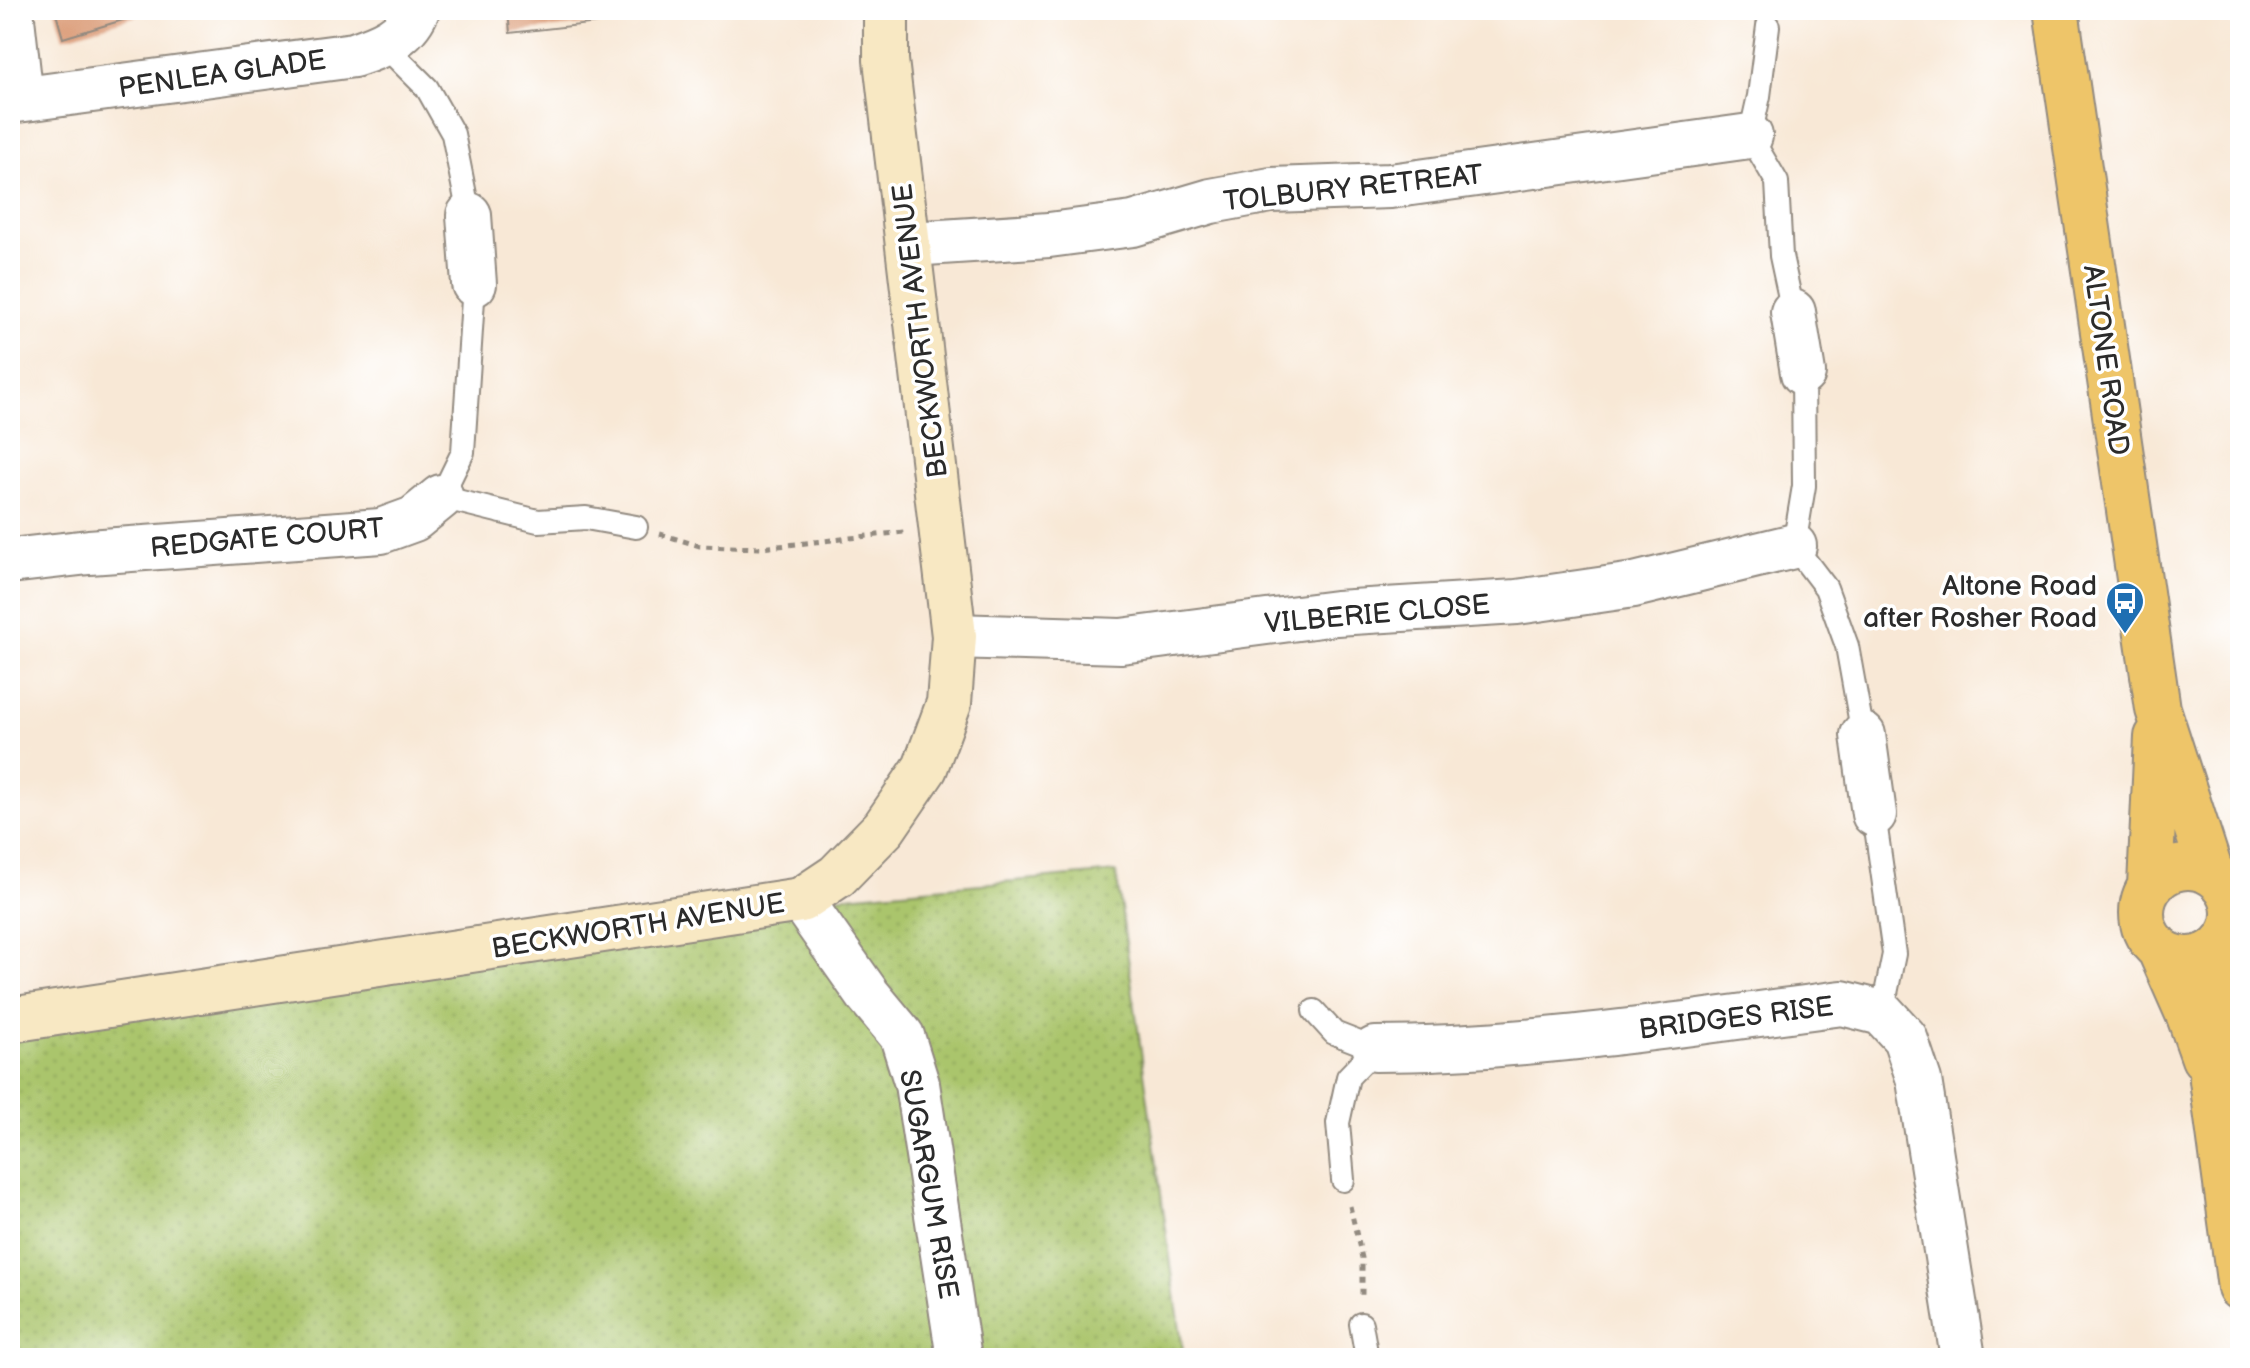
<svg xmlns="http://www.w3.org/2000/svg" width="2250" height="1368" font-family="'Balsamiq Sans',sans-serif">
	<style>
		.grass { fill: url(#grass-dots); stroke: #6a784c; stroke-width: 2 }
		.building { fill: #da9973 }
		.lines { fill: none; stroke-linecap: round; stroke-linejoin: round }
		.lane-casing { stroke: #928a80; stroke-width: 26 }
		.street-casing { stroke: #928a80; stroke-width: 48 }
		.secondary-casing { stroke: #928a80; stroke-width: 48 }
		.primary-casing { stroke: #928a80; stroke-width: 48 }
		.path { stroke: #928a80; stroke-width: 5; stroke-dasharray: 6 6; stroke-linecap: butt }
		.lane { stroke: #fff; stroke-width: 22 }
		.street { stroke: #fff; stroke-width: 44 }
		.secondary { stroke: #f8e8c3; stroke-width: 44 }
		.primary { stroke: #eec569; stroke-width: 44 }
		.labels { text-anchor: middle; stroke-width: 7; stroke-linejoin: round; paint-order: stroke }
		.street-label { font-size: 28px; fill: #2b2b2b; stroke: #fff }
		.poi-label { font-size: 28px; fill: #2b2b2b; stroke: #fff; text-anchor: end }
	</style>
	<defs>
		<pattern id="grass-dots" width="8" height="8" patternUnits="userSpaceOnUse" patternTransform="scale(2)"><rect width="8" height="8" fill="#aac56c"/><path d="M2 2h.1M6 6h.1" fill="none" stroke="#92a95e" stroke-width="1.8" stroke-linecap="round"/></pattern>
	</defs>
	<rect width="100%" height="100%" fill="#fff"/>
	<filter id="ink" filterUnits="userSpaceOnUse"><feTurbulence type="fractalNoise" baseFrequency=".0125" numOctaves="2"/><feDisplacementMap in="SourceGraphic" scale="16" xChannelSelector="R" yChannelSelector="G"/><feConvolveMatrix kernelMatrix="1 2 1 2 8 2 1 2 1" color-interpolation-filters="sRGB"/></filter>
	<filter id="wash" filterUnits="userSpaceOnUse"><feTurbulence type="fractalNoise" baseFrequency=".006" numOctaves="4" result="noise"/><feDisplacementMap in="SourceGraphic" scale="32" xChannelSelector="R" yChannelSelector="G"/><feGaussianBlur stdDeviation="1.8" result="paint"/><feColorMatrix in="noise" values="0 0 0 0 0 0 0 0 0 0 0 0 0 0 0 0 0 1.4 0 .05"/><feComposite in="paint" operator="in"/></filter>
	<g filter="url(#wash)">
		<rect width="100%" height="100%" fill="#f8e8d6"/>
		<path class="grass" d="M1116,872L1184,1358H10V1020L801,900Z"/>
		<g id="blocks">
			<path class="building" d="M55,10H153V11L63,38Z
				M508,10H605L607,22L510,33Z"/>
		</g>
	</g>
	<g filter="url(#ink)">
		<use href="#blocks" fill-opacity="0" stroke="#928a80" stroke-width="2"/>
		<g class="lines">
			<g class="lane-casing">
				<path id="lane" d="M1768,26L1759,96L1750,136L1777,182L1781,256L1793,312
					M384,45L427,88L453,134L469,215
					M474,284L463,452L441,497L538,521L586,518L636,527
					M1803,373L1804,486L1794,546L1826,588L1847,646L1863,735
					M1874,814L1894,954L1882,1013
					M1314,1011L1334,1033L1375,1049L1348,1077L1338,1123L1343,1180
					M1361,1324L1367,1358"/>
			</g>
			<g class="street-casing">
				<path id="street" d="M11,10L21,99
					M10,101L354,55C381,46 405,37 417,10
					M469,215L474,284
					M910,244L1049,235L1133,224L1211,201L1271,190L1390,186L1750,136
					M1793,312L1803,373
					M10,561L89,552L381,531L414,519L441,497
					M954,636L1121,641L1336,613L1517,602L1634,585L1794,546
					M1863,735L1874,814
					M801,900L868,995L902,1036L917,1084L959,1358
					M1375,1049C1532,1049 1687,1023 1842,1003L1882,1013L1905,1038L1919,1080L1963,1358"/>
			</g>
			<g class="secondary-casing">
				<path id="secondary" d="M2224,883L2240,886
					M2222,944L2240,940
					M10,1020L801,900L837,876L884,828L925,768L949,703L954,636L886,60V10"/>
			</g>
			<g class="primary-casing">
				<path id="primary" d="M2056,10L2158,709L2211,873
					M2142 913a46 46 0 1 1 92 0a46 46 0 1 1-92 0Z
					M2150,886L2157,737
					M2159,948L2189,1016L2204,1058
					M2213,952L2215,1008L2212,1080L2240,1288"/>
			</g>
			<path class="path" d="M660,534L700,546L761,548L904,532
				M1350,1206L1362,1258V1295"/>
			<use href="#lane" class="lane"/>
			<use href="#street" class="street"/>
			<use href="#secondary" class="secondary"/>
			<use href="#primary" class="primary"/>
		</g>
	</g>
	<defs>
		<g id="bus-pin" transform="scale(2)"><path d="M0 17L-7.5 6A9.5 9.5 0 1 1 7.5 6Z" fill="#1f6fb2" stroke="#fff"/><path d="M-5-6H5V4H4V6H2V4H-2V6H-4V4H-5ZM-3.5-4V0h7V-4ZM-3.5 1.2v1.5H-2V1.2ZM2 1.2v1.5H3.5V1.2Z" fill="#fff"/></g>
	</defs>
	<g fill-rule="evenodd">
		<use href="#bus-pin" x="2125" y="601"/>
	</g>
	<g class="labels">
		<g class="street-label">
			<text transform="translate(222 73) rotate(-8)" y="10">PENLEA GLADE</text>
			<text transform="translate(1353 187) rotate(-6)" y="10">TOLBURY RETREAT</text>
			<text transform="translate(919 331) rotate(-97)" y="10">BECKWORTH AVENUE</text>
			<text transform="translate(2107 360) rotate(82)" y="10">ALTONE ROAD</text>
			<text transform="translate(267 537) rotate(-5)" y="10">REDGATE COURT</text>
			<text transform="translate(1377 613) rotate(-5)" y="10">VILBERIE CLOSE</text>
			<text transform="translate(638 925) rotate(-9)" y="10">BECKWORTH AVENUE</text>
			<text transform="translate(1736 1017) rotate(-7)" y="10">BRIDGES RISE</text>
			<text transform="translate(930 1184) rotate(80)" y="10">SUGARGUM RISE</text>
		</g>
		<g class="poi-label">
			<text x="2097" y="595">Altone Road<tspan x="2097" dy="32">after Rosher Road</tspan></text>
		</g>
	</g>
	<rect width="2250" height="1368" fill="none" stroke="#fff" stroke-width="40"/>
</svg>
